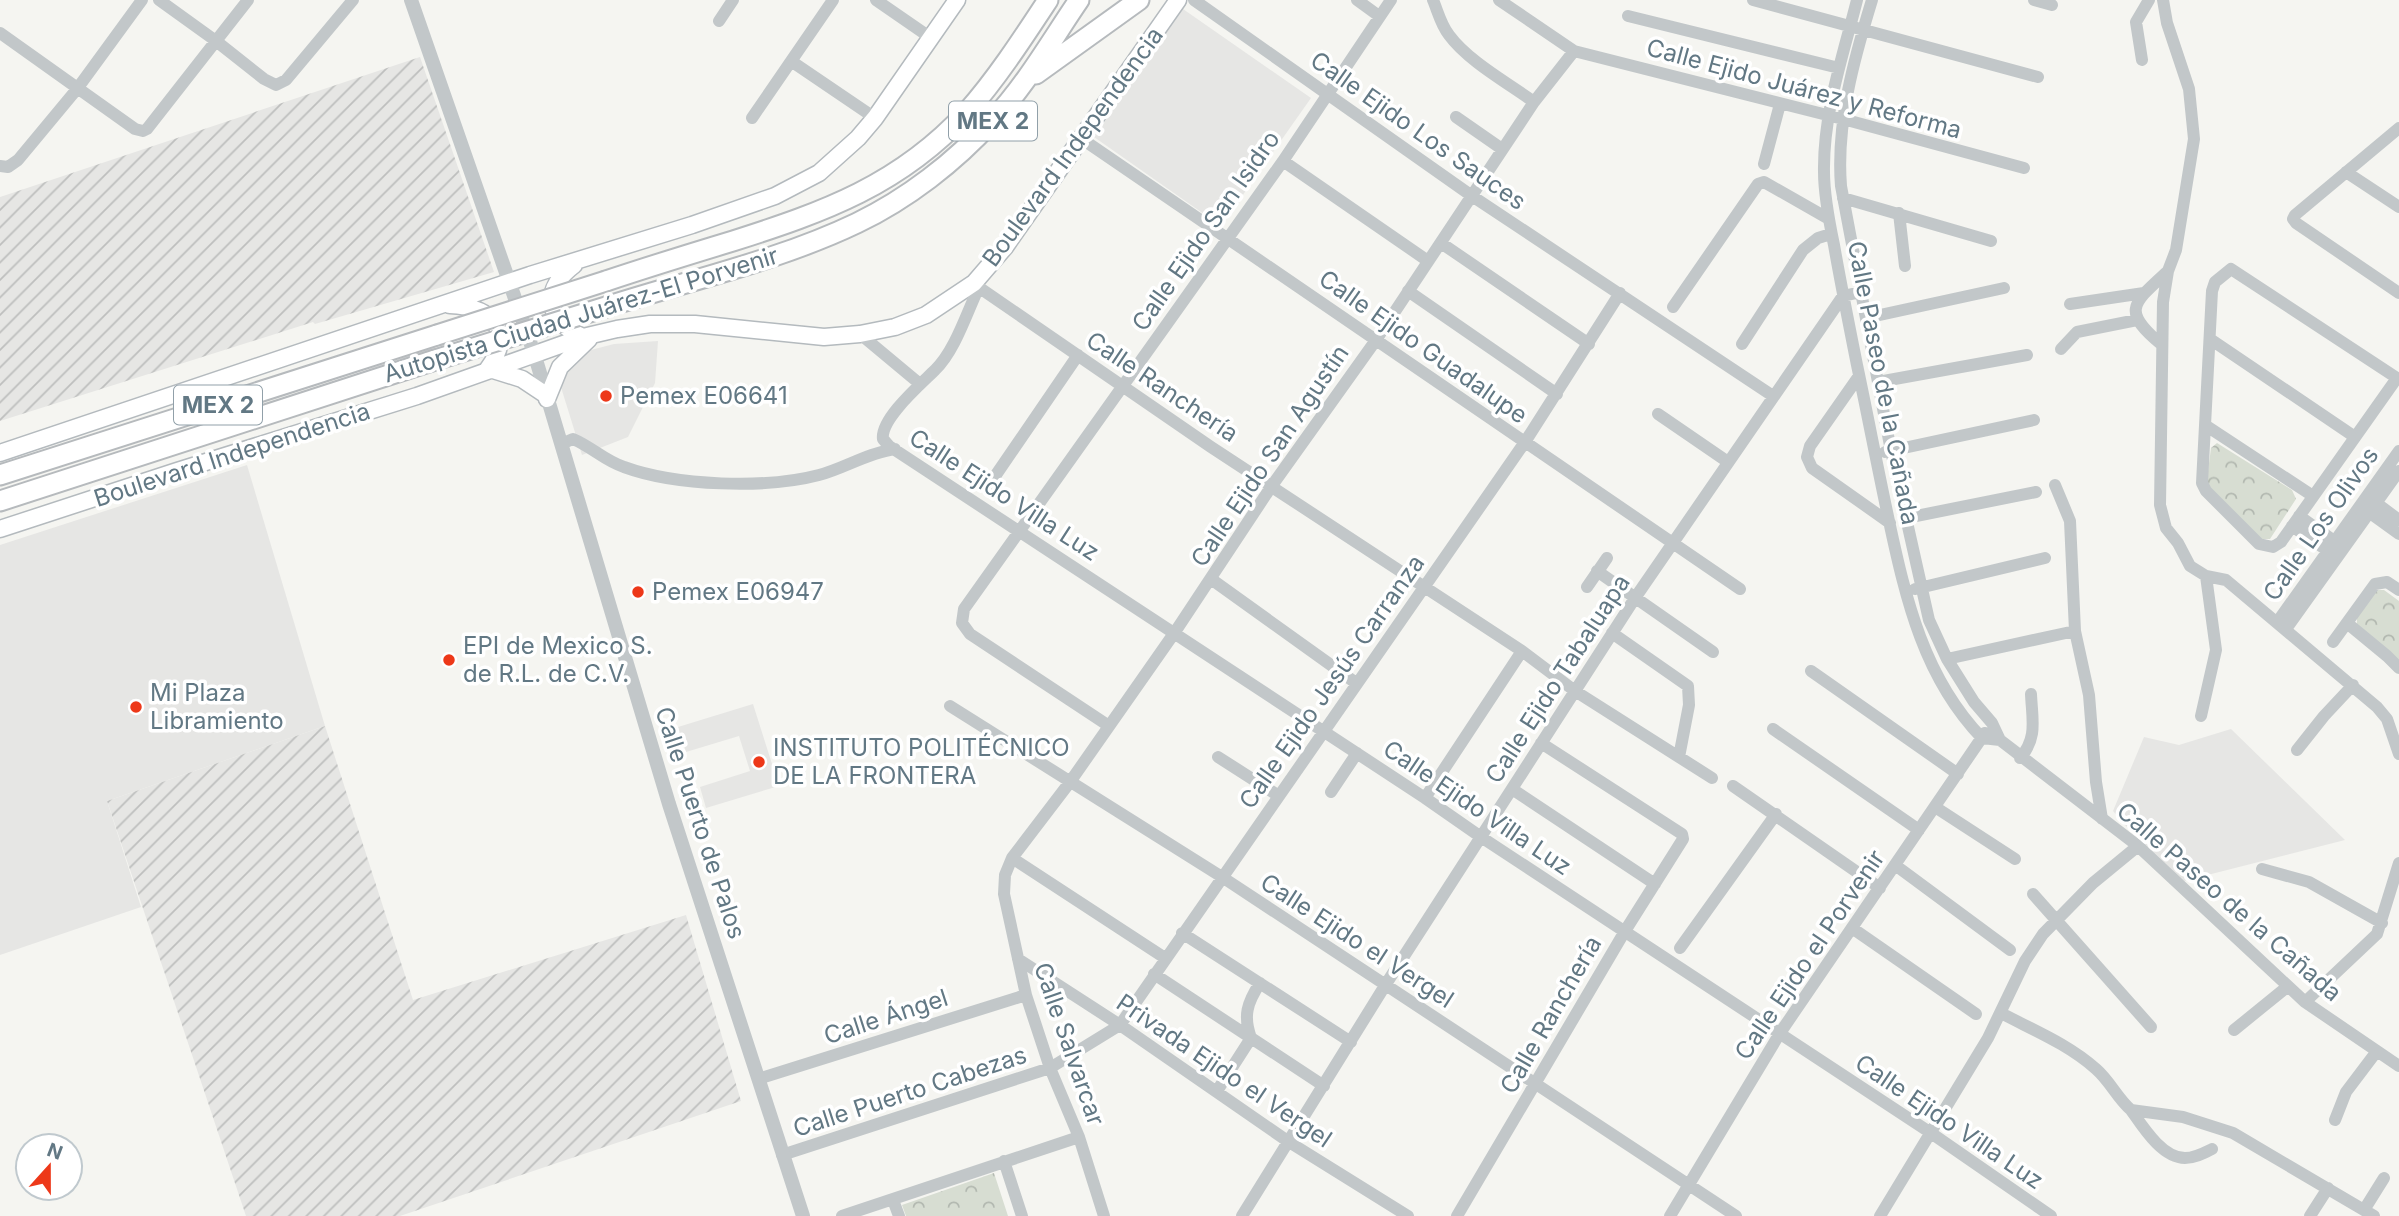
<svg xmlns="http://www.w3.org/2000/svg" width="2399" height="1216" font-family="Inter,sans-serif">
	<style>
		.built { fill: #e6e6e4 }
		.industrial { fill: url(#industrial-furrows) }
		.forest { fill: url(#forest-crowns) }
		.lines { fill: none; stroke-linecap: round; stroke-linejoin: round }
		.secondary-casing { stroke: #b4babe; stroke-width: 19 }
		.trunk-casing { stroke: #b6babd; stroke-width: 23 }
		.minor { stroke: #c2c7c9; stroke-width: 12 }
		.tertiary { stroke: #c2c7c9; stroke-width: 14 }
		.secondary { stroke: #fff; stroke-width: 16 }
		.trunk { stroke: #fff; stroke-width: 19 }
		.trunk-bridge-casing { stroke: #b6babd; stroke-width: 23; stroke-linecap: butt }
		.trunk-bridge { stroke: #fff; stroke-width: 19 }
		.poi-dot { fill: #ed3819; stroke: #fff; stroke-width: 2.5 }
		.labels { text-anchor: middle; stroke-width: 7; stroke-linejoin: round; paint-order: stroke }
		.shield { fill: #fff; stroke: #91a0a9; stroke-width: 2 }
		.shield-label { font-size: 23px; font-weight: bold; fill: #627884 }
		.street-label { font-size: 24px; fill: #627884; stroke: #fff }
		.poi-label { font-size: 24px; fill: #627884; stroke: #fff; text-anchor: start }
	</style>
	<defs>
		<pattern id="industrial-furrows" width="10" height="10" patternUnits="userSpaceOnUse" patternTransform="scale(1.75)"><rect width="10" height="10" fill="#e6e6e4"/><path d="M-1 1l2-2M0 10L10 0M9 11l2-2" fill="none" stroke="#bebfbe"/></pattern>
		<pattern id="forest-crowns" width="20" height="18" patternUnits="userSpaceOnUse" patternTransform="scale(1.75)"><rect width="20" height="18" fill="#d7ddd2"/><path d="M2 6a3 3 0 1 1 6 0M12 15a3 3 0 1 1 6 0" fill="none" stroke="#b2b8b0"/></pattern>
	</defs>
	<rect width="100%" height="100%" fill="#f5f5f1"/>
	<path class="built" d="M1183,9L1311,98L1221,226L1094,137Z
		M658,341L655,383L628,437L582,455L560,384V373L587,351L614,344Z
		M247,465L325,726L107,801L141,907L0,955V545Z
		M753,704L779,786L706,808L700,787L750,771L739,736L686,752L678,727Z
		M2231,729L2345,840L2184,881L2126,826L2113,811L2144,737L2179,745Z"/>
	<path class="industrial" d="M420,57L494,272L315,324L313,322L0,421V197Z
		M325,726L413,1000L686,915L741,1101L400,1216H246L107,801Z"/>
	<path class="forest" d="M2217,443L2292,490L2296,499L2270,539H2261L2209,487L2207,479L2211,448Z
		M2376,590H2384L2399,601V662L2357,624V615Z
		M994,1173L1008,1216H906L902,1205Z"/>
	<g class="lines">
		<g class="secondary-casing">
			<path id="secondary" d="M574,265C541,290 546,321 583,337
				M450,305C493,307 516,332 487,370
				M490,369L522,379L546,395
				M547,399L560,367L589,339
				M0,453L530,275L692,225L775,196L819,173L858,138L875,118L957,0
				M0,529L177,471L417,396L583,337L617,329L650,324H695L824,337L860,334L895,327L926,315L974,283L1005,247L1178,0"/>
		</g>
		<g class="trunk-casing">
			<path id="trunk" d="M1036,74L1139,0
				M606,281C648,267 690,254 733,241C824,212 900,185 967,112C997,78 1023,38 1048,0
				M609,306C690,280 780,260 857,223C907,199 955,162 992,121C1026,85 1051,41 1079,0
				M0,475L437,335
				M0,501L435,360"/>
		</g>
		<path class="minor" d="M159,0L216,41L264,79L276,85L286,80L353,0
			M876,0L931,38
			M1194,0L1472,196L1773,396
			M1357,0L1379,16
			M1433,0C1438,12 1441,25 1449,35C1468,61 1508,83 1534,102
			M1499,0L1574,51L1843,119L2024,168
			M1753,0L2038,77
			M1857,0C1843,56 1823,113 1824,172C1824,196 1829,221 1834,245C1841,285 1849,325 1857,365C1868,417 1878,470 1889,521C1906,600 1924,678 1982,738L2000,740
			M1872,0C1854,59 1836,123 1841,186L1891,451L1929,620L1947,659L1974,702L1992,723L2000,740L2138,846L2305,1002L2399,1066
			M2034,0L2052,5
			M2163,0L2167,23L2189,89L2194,139L2176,250L2168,271L2163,302L2160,505L2166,528L2178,543L2190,566L2206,576L2226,580L2377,707L2387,719L2399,754
			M1628,16L1839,68
			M719,21L733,0
			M0,33L135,129L143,131L147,129L248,0
			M2142,60L2136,22L2149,0
			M791,61L875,118
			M1456,117L1502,149
			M752,118L833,0
			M2399,128L2295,215L2293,219L2296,223L2399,293
			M1082,139L1740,589
			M1283,161L1428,261
			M1764,164L1780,104
			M0,166L8,167L18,160L77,89L142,0
			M2346,172L2399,207
			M1843,198L1991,241
			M1899,213L1905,266
			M1441,243L1589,344
			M2231,269L2397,378L2281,542L2273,547L2259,544L2206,491L2202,483L2212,291L2215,282Z
			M974,284L1211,447L1522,651L1575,691L1712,778
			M979,287C967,312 955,351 935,370C921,384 880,419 883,439L889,446L1425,798L1481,837L1931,1133L2051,1216
			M1408,291L1557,394
			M2070,304L2144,293
			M1673,307L1758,184L1764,182L1829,219
			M1866,318L2004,288
			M860,334L920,384
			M2210,339L2355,437
			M1742,344L1803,250L1818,238L1831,234
			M2162,345C2121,311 2132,304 2167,272
			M2061,349L2077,332L2137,320
			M1859,376L1810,446L1807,457L1812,468L1890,523
			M1878,382L2027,355
			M1658,414L1728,462
			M2205,425L2313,496
			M561,444L573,439C592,447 605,461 624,467C676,486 766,489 819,475C845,468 867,453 895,449
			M1885,452L2034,420
			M989,485L1078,355
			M2055,485L2070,521L2075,631L2089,695L2096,782L2102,819
			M2371,499L2399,520
			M2363,508L2399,534
			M2299,516L2341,546
			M1906,518L2036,492
			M2292,526L2334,555
			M1597,571L1713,652
			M1211,579L1356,683
			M1587,587L1607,558
			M1915,589L2045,558
			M2278,621L2399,451
			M2347,623L2387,656L2399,668
			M2286,629L2399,471
			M1612,633L1688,686L1689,705L1679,757
			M2333,642L2375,584L2387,582L2399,590
			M1947,659L2075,631
			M1811,671L1958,774
			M950,706L1222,877L1736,1216
			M2201,716L2216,650L2206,576
			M1109,726L970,634L962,623L964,609L1283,161L1391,0
			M1773,729L1919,830
			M2297,750L2324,716L2353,685
			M1218,757L1279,796
			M2020,758C2038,738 2032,719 2031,694
			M1733,786L1880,888
			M1512,789L1655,884
			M1331,792L1357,753
			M1425,798L1522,651
			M1935,807L2015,859
			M1012,858L1165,958
			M1895,865L2010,950
			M2262,869L2309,882L2382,923
			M2033,894L2151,1027
			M1852,928L1976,1014
			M1182,933L1351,1042
			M1680,948L1776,814
			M1018,959L1120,1025L1289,1142L1408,1216
			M1154,974L1324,1086
			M2305,1002L2377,934L2399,863
			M2001,1013C2033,1030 2068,1044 2096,1069C2110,1081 2117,1098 2131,1110L2183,1117L2233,1133L2374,1216
			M2234,1030L2287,987
			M758,1079L1026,995
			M1217,1091L1251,1038C1243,1016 1247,1003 1260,983
			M2131,1110C2143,1127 2162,1158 2185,1158C2195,1158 2204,1153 2212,1149
			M2335,1120L2346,1092L2377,1051
			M782,1155L1050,1068L1120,1025L1525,442L1620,293
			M1004,1161L1022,1216
			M893,1200L899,1216
			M2364,1210L2384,1178
			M842,1216L1079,1137
			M1104,1216L1079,1137L1050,1068L1026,995L1004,894L1005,875L1012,858L1070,782L1175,632L1271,487L1376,340L1534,102L1574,51
			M1242,1216L1386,984L1635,598L1843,296L1861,292
			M1457,1216L1625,931L1683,839L1682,834L1541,743
			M1670,1216L1780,1033L1985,733
			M1880,1216L1988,1038L2025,961L2043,934L2093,883L2138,846
			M2310,1216L2328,1188"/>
		<path class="tertiary" d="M411,0L534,353L669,804L803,1216"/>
		<use href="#secondary" class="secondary"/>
		<use href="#trunk" class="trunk"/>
		<g class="trunk-bridge-casing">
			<path id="trunk-bridge" d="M437,335L606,281
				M435,360L609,306"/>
		</g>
		<use href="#trunk-bridge" class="trunk-bridge"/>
	</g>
	<g class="poi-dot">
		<circle cx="606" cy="396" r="7"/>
		<circle cx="638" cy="592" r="7"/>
		<circle cx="449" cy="660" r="7"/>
		<circle cx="136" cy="707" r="7"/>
		<circle cx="759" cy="762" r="7"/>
	</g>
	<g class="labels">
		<g class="shield">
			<rect x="949" y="101.5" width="88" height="39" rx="5"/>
			<rect x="174" y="385.5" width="88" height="39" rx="5"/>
		</g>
		<g class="shield-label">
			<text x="993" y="129">MEX 2</text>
			<text x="218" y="413">MEX 2</text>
		</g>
		<g class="street-label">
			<text transform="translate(1804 89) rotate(15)" y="8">Calle Ejido Juárez y Reforma</text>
			<text transform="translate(1418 131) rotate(35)" y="8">Calle Ejido Los Sauces</text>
			<text transform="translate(1073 147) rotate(-54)" y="8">Boulevard Independencia</text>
			<text transform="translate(1206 231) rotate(-55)" y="8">Calle Ejido San Isidro</text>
			<text transform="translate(581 315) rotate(-17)" y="8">Autopista Ciudad Juárez-El Porvenir</text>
			<text transform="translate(1423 347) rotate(35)" y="8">Calle Ejido Guadalupe</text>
			<text transform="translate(1883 383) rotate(79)" y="8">Calle Paseo de la Cañada</text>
			<text transform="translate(1162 387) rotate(34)" y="8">Calle Ranchería</text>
			<text transform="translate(232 455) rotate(-18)" y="8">Boulevard Independencia</text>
			<text transform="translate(1270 456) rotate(-56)" y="8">Calle Ejido San Agustín</text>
			<text transform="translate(1004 495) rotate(33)" y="8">Calle Ejido Villa Luz</text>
			<text transform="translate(2321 524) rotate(-55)" y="8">Calle Los Olivos</text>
			<text transform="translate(1558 679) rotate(-57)" y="8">Calle Ejido Tabaluapa</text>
			<text transform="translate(1332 682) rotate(-55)" y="8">Calle Ejido Jesús Carranza</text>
			<text transform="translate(1477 808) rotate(34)" y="8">Calle Ejido Villa Luz</text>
			<text transform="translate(700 823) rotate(72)" y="8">Calle Puerto de Palos</text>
			<text transform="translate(2229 902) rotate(41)" y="8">Calle Paseo de la Cañada</text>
			<text transform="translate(1357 941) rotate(33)" y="8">Calle Ejido el Vergel</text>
			<text transform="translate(1810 955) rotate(-56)" y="8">Calle Ejido el Porvenir</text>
			<text transform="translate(1551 1015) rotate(-60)" y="8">Calle Ranchería</text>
			<text transform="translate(886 1017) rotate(-18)" y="8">Calle Ángel</text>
			<text transform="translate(1069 1044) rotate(71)" y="8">Calle Salvarcar</text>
			<text transform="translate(1224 1071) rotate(34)" y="8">Privada Ejido el Vergel</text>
			<text transform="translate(910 1092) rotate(-18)" y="8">Calle Puerto Cabezas</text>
			<text transform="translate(1949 1122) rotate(34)" y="8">Calle Ejido Villa Luz</text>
		</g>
		<g class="poi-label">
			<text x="620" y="404">Pemex E06641</text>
			<text x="652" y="600">Pemex E06947</text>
			<text x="463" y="654">EPI de Mexico S.<tspan x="463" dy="28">de R.L. de C.V.</tspan></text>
			<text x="150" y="701">Mi Plaza<tspan x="150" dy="28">Libramiento</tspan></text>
			<text x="773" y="756">INSTITUTO POLITÉCNICO<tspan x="773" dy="28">DE LA FRONTERA</tspan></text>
		</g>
	</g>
	<g transform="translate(49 1167) rotate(21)"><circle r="33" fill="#ffffff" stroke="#c0c9ce" stroke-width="2"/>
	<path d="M0-5L12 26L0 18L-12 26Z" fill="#ed3819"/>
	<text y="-10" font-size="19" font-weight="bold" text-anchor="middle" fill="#627884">N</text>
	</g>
</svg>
